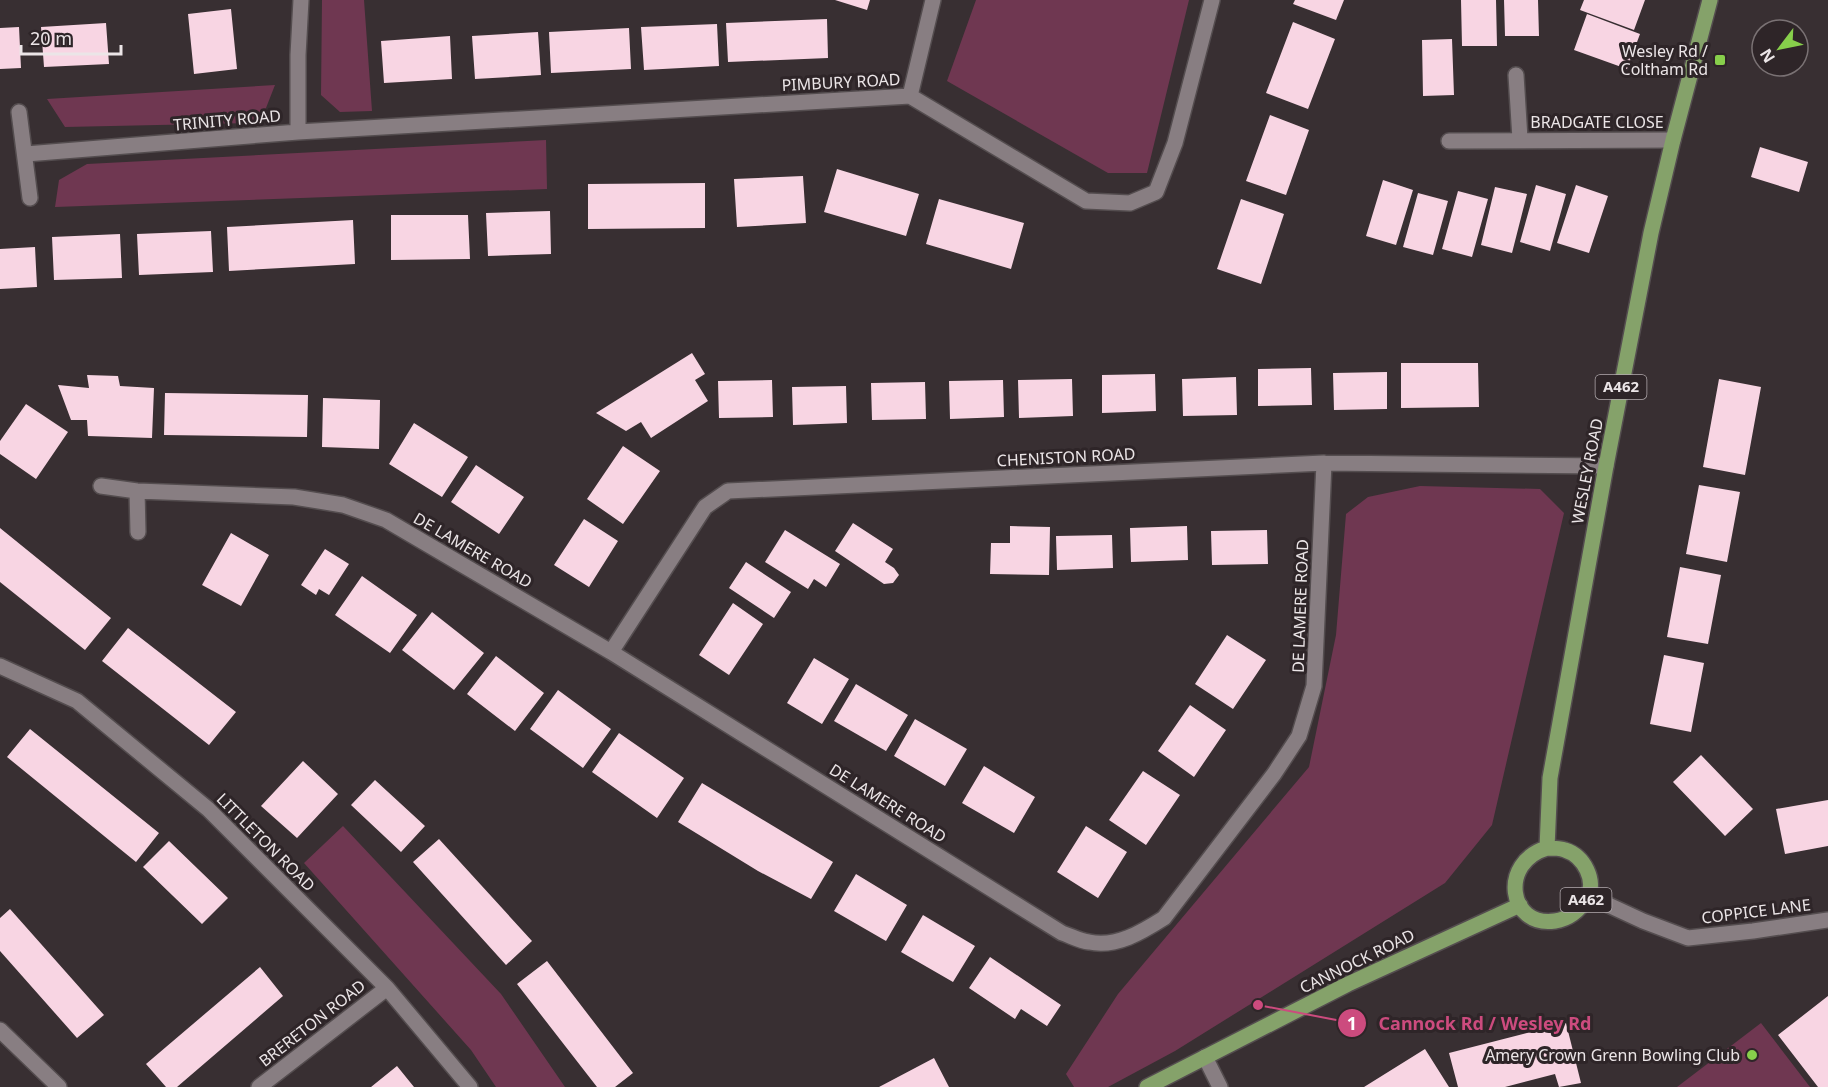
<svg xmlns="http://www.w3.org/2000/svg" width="1828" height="1087" font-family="'Noto Sans',sans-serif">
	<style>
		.green { fill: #6f3751 }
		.building { fill: #f8d5e3 }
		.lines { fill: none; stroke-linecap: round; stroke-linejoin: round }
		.minor-casing { stroke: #544d4f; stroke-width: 18 }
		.tertiary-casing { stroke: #544d4f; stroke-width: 18 }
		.primary-casing { stroke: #544d4f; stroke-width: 18 }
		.minor { stroke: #887e82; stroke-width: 15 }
		.tertiary { stroke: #887e82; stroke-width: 15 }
		.primary { stroke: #85a26a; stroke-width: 15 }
		.poi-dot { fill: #87cf4b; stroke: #2e2528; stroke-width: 2 }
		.labels { text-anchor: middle; stroke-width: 6; stroke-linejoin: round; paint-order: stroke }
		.shield { fill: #2e2528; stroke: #b2abae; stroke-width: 1.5 }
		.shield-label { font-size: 15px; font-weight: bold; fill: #ebe5e7 }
		.poi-label { font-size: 16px; fill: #ebe5e7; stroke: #2e2528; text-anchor: end }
		.street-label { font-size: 16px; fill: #ebe5e7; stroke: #2e2528 }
		.leader { fill: none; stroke: #cc4b7e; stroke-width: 2 }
		.callout-dot { fill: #cc4b7e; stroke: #2e2528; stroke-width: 2 }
		.mark-label { font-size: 18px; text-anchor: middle; font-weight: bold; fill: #fff }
		.callout-label { font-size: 18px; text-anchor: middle; font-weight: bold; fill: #cc4b7e; stroke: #2e2528; stroke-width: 6; stroke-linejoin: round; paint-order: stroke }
	</style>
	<rect width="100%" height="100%" fill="#382f32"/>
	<path class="green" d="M322,0H364L372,111L340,112L321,95Z
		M976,0H1189L1147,173H1108L947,81Z
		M275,85L266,108L251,123L65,127L47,99Z
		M546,140L547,189L55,207L59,180L87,164Z
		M1420,486L1540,489L1564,513L1492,825L1445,883L1175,1051L1108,1087H1074L1066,1074L1118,994L1309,767L1336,635L1346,514L1368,497Z
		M343,826L501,994L565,1087H496L471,1050L304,863Z
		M1761,1023L1810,1087H1677Z"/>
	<path class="building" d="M835,0H870L867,10Z
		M1295,0H1344L1336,20L1293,4Z
		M1461,0H1496L1497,46H1462Z
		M1504,0H1538L1539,36H1505Z
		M1584,0H1645L1634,30L1580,10Z
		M231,9L237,69L194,74L188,14Z
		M1587,14L1640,34L1627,69L1574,50Z
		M827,19L828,58L728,62L726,23Z
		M1293,22L1335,39L1308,109L1266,93Z
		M106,23L109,64L44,67L41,27Z
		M717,24L719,66L644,70L641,27Z
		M19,27L21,68L0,69V28Z
		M629,28L631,69L551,73L549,32Z
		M538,32L541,75L475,79L472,36Z
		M450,36L452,79L384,83L381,41Z
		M1452,39L1454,95L1423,96L1422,40Z
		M1270,115L1309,130L1286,195L1246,181Z
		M1760,147L1808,162L1799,192L1751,177Z
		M837,169L919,194L906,236L824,212Z
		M803,176L806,223L737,227L734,179Z
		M1383,180L1413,190L1396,245L1366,236Z
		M705,183V228L588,229V184Z
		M1536,185L1566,194L1550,251L1520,242Z
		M1576,185L1608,196L1589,253L1557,243Z
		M1495,187L1527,194L1512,253L1481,245Z
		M1458,191L1488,199L1472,257L1442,249Z
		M1418,193L1448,201L1433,255L1403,247Z
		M939,199L1024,223L1011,269L926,244Z
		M1241,199L1284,214L1261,284L1217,269Z
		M550,211L551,254L488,256L486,213Z
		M391,215H468L470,259L391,260Z
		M353,220L355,264L229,271L227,227Z
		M211,231L213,272L139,275L137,234Z
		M120,234L122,278L54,280L52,237Z
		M35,247L37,287L0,289V249Z
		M692,353L705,374L695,380L708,401L651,438L641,422L626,431L596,413Z
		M1401,363H1478L1479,407L1401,408Z
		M1311,368L1312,405L1258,406V369Z
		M1387,372V409L1334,410L1333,373Z
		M1155,374L1156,411L1102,413V375Z
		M87,375L118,376L120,386L154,388L152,438L88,436L87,420H71L58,385L89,388Z
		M1236,377L1237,415L1183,416L1182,379Z
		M1072,379L1073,416L1019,418L1018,380Z
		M1719,379L1761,387L1745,475L1703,467Z
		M772,380L773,417L719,418L718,381Z
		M1003,380L1004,417L950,419L949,381Z
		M925,382L926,419L872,420L871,383Z
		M846,386L847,423L793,425L792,387Z
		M165,393L308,395L307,437L164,435Z
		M323,398L380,400L379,449L322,447Z
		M26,404L68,432L36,479L0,454V441Z
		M414,423L468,457L442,497L389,464Z
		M623,446L660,471L623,524L587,499Z
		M476,465L524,497L499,534L451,502Z
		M1699,485L1740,492L1727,562L1686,554Z
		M584,519L618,541L589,587L554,565Z
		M853,523L893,549L885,562L894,568L899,575L893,583L884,584L835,551Z
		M1010,526L1050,527L1049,575L990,574L991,543H1010Z
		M1187,526L1188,560L1131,562L1130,528Z
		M0,528L111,618L85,650L0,582Z
		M785,530L840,564L826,587L814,579L808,589L765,562Z
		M1267,530L1268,564L1212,565L1211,531Z
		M231,533L269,555L241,606L202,585Z
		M1112,535L1113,568L1057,570L1056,536Z
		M325,549L349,564L329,595L319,589L316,595L301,585Z
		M746,562L791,592L774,618L729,588Z
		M1680,567L1721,575L1708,644L1667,637Z
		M362,576L417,615L390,653L335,615Z
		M733,603L763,624L729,675L699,655Z
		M432,612L484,653L454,690L402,650Z
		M128,628L236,712L209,745L102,661Z
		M1227,635L1266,660L1233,709L1195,684Z
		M1664,655L1704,663L1691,732L1650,724Z
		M496,656L544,693L515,731L467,694Z
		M814,658L849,679L822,724L787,703Z
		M856,684L908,715L886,751L834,721Z
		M558,690L611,729L583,768L530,729Z
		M1190,705L1226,730L1194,777L1158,751Z
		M915,719L967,749L945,786L894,756Z
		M30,729L159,833L136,862L7,757Z
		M619,733L684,778L657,818L592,772Z
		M1701,755L1753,809L1725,836L1673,782Z
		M303,761L338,794L297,838L261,806Z
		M984,766L1035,797L1014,833L962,803Z
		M1143,771L1180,795L1146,845L1109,820Z
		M375,780L425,826L401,852L351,805Z
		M702,783L833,862L811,899L758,871L678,822Z
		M1828,800V846L1785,854L1776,809Z
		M1086,826L1127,852L1098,898L1057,872Z
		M439,839L532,941L506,965L413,862Z
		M169,841L228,898L202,924L143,867Z
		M856,874L907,905L886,941L834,911Z
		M10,909L104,1015L77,1038L0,951V918Z
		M923,915L975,946L953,982L901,952Z
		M990,957L1061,1005L1047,1026L1021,1009L1015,1019L969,988Z
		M547,961L633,1073L615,1087H597L517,984Z
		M260,967L283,996L177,1087H166L146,1064Z
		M1828,996V1087H1818L1778,1035Z
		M1566,1023L1581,1083L1559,1087L1555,1074L1505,1087H1458L1449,1053Z
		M1425,1049L1449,1087H1364Z
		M934,1058L949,1087H879Z
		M397,1066L414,1087H371Z"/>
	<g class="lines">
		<g class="minor-casing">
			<path id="minor" d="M1516,75L1520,139
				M910,96L933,0
				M19,112L30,198
				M298,132L910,96L1086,201L1130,203L1156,192L1175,143L1212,0
				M1449,141L1673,140
				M26,154L298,132V55L301,0
				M101,486L137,491L294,497L343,505L386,520L611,652L1062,933C1071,936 1080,941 1089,942C1116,948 1142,932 1164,918L1274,774L1299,736L1314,686L1324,463
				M137,491L138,532
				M611,652L705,507L728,491L1324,463L1606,466
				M0,666L77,701L208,809L387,988L470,1087
				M0,1030L59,1087
				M1205,1057L1220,1087
				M259,1087L387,988"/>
		</g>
		<g class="tertiary-casing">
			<path id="tertiary" d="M1589,896L1643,921L1688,938L1753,931L1828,920"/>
		</g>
		<g class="primary-casing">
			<path id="primary" d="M1547,848L1550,778L1606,466L1651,233L1673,140L1710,0
				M1547,848C1552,848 1560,848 1565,850C1584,856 1597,881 1587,898C1579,911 1569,919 1555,921C1508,928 1499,862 1547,848Z
				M1147,1087L1348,984L1520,905"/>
		</g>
		<use href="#minor" class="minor"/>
		<use href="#tertiary" class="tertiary"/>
		<use href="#primary" class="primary"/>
	</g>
	<g class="poi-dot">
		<rect x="1714" y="54" width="12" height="12" rx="3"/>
		<circle cx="1752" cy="1055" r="6"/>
	</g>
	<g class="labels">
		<g class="shield">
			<rect x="1595.5" y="375" width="51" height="24" rx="4.5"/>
			<rect x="1560.5" y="888" width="51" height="24" rx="4.5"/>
		</g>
		<g class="shield-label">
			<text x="1621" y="392">A462</text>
			<text x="1586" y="905">A462</text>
		</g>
		<g class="poi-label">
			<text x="1708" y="57">Wesley Rd /<tspan x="1708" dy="18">Coltham Rd</tspan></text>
			<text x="1740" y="1061">Amery Crown Grenn Bowling Club</text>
		</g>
		<g class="street-label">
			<text transform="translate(841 82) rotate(-3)" y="6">PIMBURY ROAD</text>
			<text transform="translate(227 120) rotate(-5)" y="6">TRINITY ROAD</text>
			<text x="1597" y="128">BRADGATE CLOSE</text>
			<text transform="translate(1066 457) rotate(-3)" y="6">CHENISTON ROAD</text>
			<text transform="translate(1587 471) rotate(-79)" y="6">WESLEY ROAD</text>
			<text transform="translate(473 550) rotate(30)" y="6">DE LAMERE ROAD</text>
			<text transform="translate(1300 606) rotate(-88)" y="6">DE LAMERE ROAD</text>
			<text transform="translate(888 803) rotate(32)" y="6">DE LAMERE ROAD</text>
			<text transform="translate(266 842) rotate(45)" y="6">LITTLETON ROAD</text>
			<text transform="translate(1756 911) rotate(-7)" y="6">COPPICE LANE</text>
			<text transform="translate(1357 961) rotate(-26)" y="6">CANNOCK ROAD</text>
			<text transform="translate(312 1023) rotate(-38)" y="6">BRERETON ROAD</text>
		</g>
	</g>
	<path class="leader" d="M1258 1005L1352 1023"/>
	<g class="callout-dot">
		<circle cx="1258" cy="1005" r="6"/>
		<circle cx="1352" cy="1023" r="15"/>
	</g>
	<g class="mark-label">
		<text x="1352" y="1030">1</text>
	</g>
	<g class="callout-label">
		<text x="1485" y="1030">Cannock Rd / Wesley Rd</text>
	</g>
	<g transform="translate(1780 48) rotate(238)"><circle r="28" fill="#2e2528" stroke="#7a7274" stroke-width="1.5"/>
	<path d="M0-4.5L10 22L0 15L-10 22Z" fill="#87cf4b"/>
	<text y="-9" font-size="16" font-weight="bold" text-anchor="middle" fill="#ebe5e7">N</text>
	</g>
	<path d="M21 45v9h100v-9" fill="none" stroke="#ebe5e7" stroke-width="3"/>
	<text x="30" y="45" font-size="18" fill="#ebe5e7" stroke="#2e2528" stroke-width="4.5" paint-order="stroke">20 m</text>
</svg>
